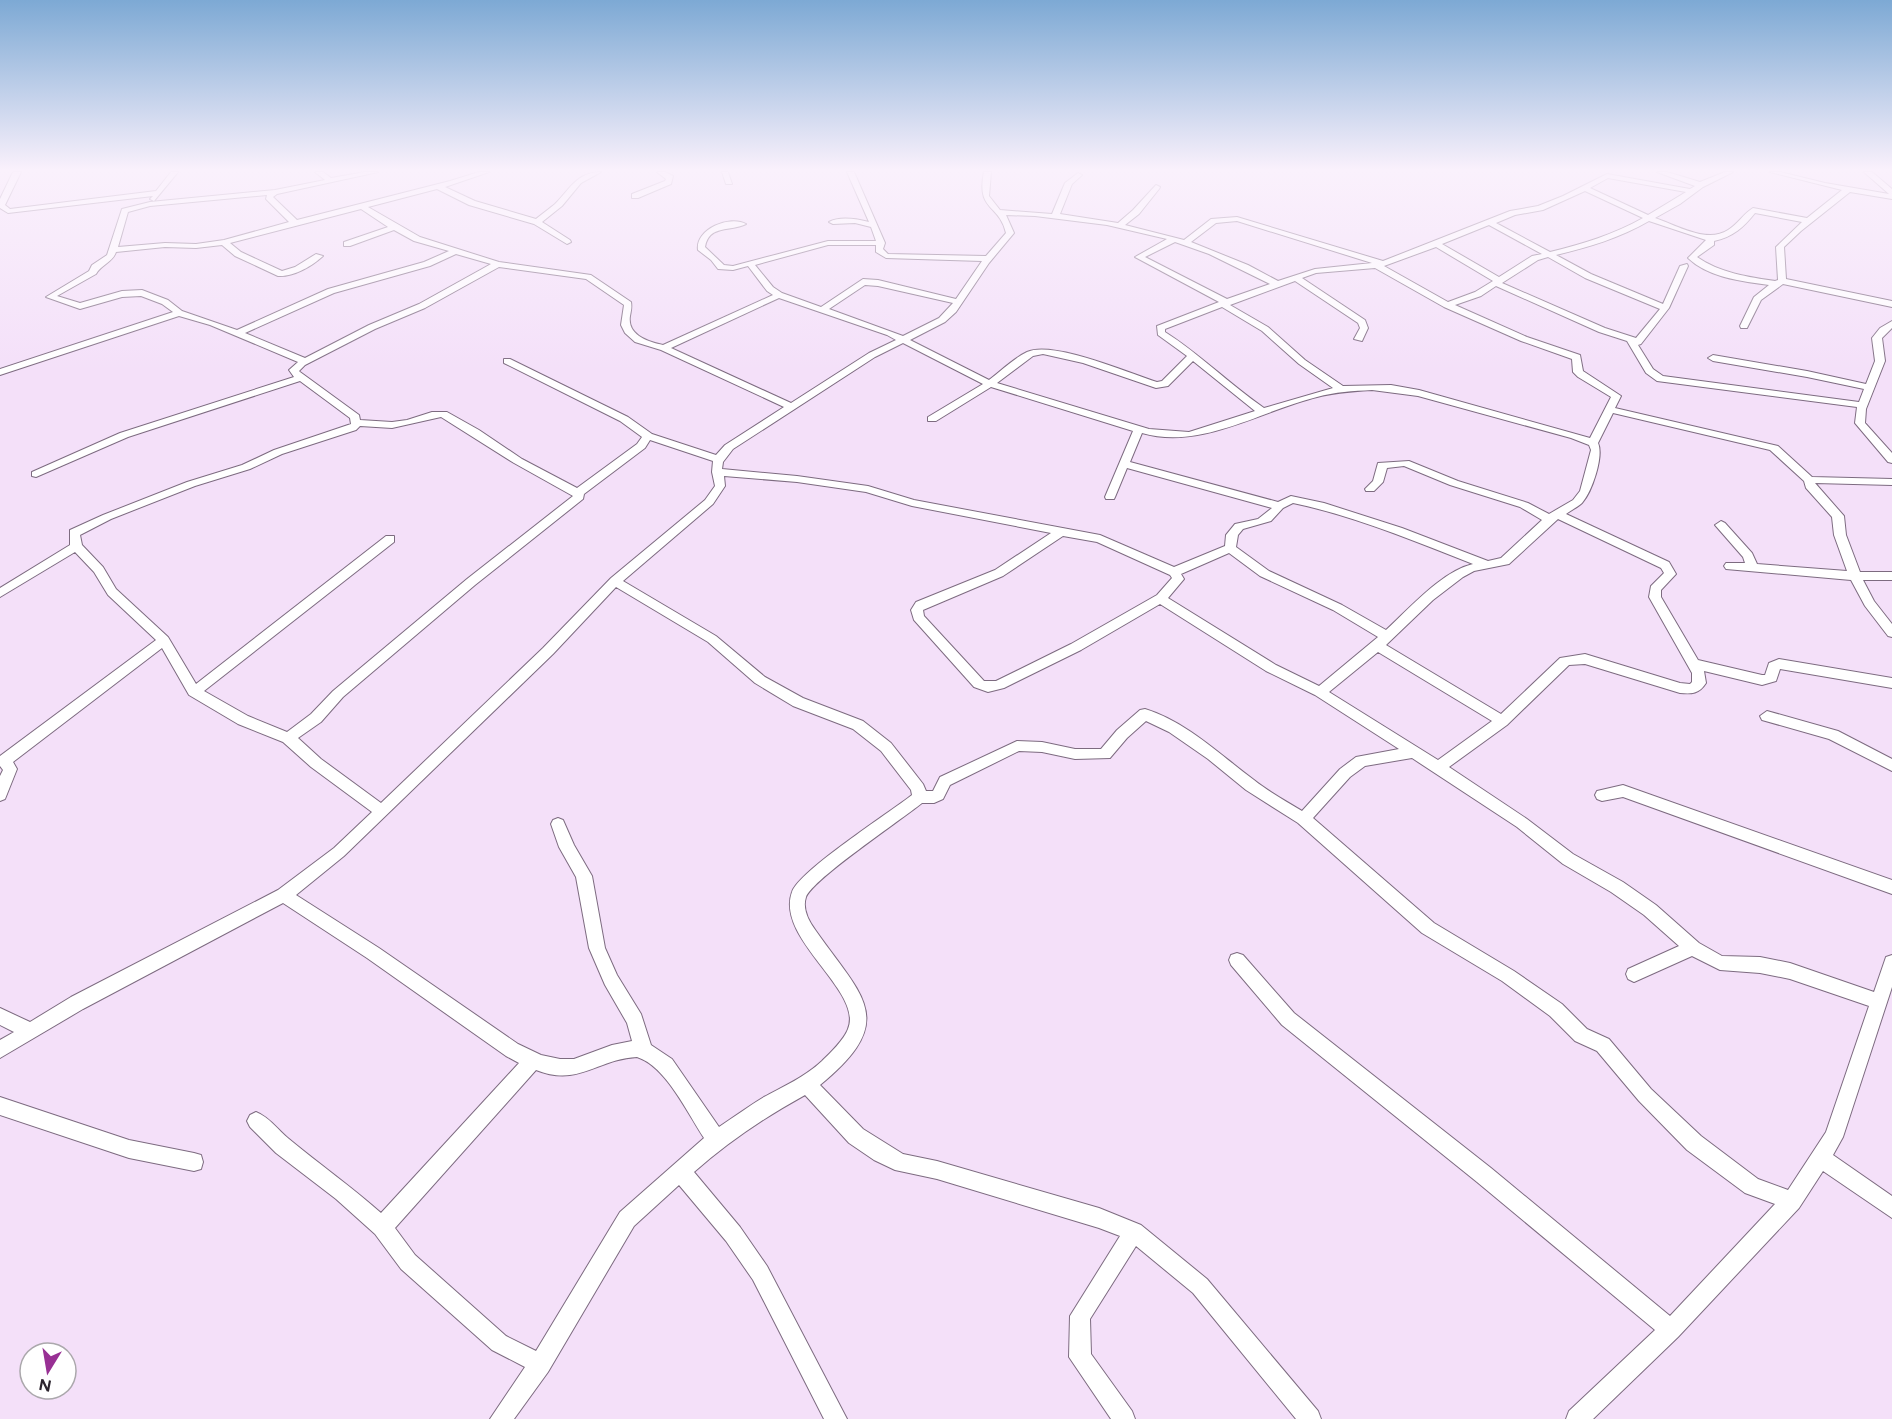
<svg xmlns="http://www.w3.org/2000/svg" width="1892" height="1419" font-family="Figtree,sans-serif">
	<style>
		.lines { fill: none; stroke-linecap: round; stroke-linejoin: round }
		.minor-casing { stroke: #7d6b80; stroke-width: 2 }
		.minor { fill: #fff; fill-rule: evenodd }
	</style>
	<rect width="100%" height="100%" fill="#f4e0f9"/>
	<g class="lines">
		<g class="minor-casing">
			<path id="minor" d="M13,172H21L5,205L10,209L156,191L171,172H178L154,201L150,199L153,196L8,213L0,208V199Z
				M315,172H323L331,178L365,172H378L277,194L273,197L297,220L450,181L479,172H489L445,187L475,201L536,219C542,214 549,209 555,204C570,189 577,172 601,172L581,183L562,206L542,222L570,240L571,242L567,244L534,224L469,205L437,189L368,207L420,237L499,262L591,275L631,302C632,308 631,310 630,316C627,335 648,342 663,345L773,295L767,291L748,266L733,270L718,269L711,260L698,250C695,229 730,215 746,224C731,232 709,224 705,247L724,265L733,266L828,241H876L871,227L855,223L833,224L829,222C840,216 857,219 869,222L847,172H854L885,243L883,249L888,254L986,256L1006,233C999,203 976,212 984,172H991L989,196L1000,210L1052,214L1065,183L1078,173L1082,175L1072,184L1060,214L1118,223L1133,210L1156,185L1160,187L1159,189L1139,214L1125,225L1184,240L1211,219L1237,217L1383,261L1510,211L1538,206L1563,196L1607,174L1690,189L1695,186L1657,172H1667L1700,182L1725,172H1733L1703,187L1680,204L1655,218C1676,225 1707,244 1728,230C1738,224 1744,213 1753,208L1807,218L1842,190L1770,172H1780L1825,183L1889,194L1864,172H1872L1892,189V199L1850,192L1801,231L1784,247L1786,279L1892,301V307L1783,284L1761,300L1747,328H1741L1740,326L1754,297L1769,285C1742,281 1709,278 1688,258L1706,240L1649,221C1620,238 1589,247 1556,255L1591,274L1663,304L1680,266L1687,264L1688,266L1669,308L1641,344L1638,345L1653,369L1663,376L1859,402L1864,389L1807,377L1713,361L1708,358L1713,355L1807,371L1866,384L1875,361L1872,338L1880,328L1892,321V328L1882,338L1885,361L1866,409L1865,423L1892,453V463L1888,462L1855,423L1857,407L1657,381L1646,373L1627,341L1599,332L1496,286L1481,296L1455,305L1527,337L1580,355L1583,371L1621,396L1615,408L1778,446L1812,477L1892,479V485L1815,483L1844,516L1846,535L1860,572H1892V580H1863L1874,601L1892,624V637L1888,636L1865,606L1851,580L1726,569L1724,566L1726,563H1745L1743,557L1715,525L1721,521L1725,523L1752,553L1757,564L1847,571L1834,535L1832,517L1806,488L1804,481L1770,450L1613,413L1598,443C1604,456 1592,492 1582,503C1578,507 1571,510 1566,514L1669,562L1676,574L1661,590V597L1698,660L1762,675H1765L1769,663L1779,659L1892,678V688L1780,669L1776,681L1762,685L1704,671L1706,683C1699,694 1692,694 1680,693L1585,664L1569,665L1507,725L1449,767L1527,819L1573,854L1623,882L1656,905L1699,943L1722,956L1760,957L1790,963L1874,992L1886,957L1892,955V987L1843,1137L1833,1155L1892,1196V1218L1823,1171L1799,1208L1678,1337L1593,1419H1566L1569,1411L1655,1330L1477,1182L1282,1025L1231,965L1229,960L1231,955L1237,953L1243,955L1294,1013L1491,1168L1670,1316L1775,1204L1745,1193L1687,1150L1639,1101L1597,1051L1575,1041L1550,1016L1502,981L1422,933L1298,823L1246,790L1208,759L1169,732L1146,721L1127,738L1110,758L1075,759L1042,752L1019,751L950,785L943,799L934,803H922C901,820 813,879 806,897C802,909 809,922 816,931C863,998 899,1020 820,1085L863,1129L903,1154L937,1161L1099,1208L1141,1225L1207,1279L1318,1411L1321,1419H1296L1193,1293L1136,1246L1090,1319L1091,1354L1132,1411L1135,1419H1111L1069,1357L1070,1316L1120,1236L1099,1228L937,1179L895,1170L874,1160L849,1143L805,1095C765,1117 728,1142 694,1172L740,1227L767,1266L847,1419H824L753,1280L726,1241L679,1185L634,1226L548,1372L514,1419H490L525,1367L492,1350L401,1269L375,1234L336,1199L276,1153L250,1127L247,1121L250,1115L256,1112C269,1117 278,1130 289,1139C319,1164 352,1187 381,1213L519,1063L506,1056L367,958L283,903L83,1009L0,1058V1040L14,1032L0,1025V1008L30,1022L71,997L278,890L334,848L372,812L311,767L283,742L238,724L189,695L162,648L13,762L17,769L5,799L0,801V776L3,770L0,766V756L156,640L108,595L94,572L75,552L0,597V588L70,545V530L103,515L187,482L242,465L274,450L351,424L350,418L300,381L128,437L36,477L32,476V472L120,433L294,377L289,370L298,362L210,325L179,316L0,375V369L173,312L162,304L141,296L122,297L80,309L46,297L89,271L92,265L107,255L122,209L150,202L275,190L325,180ZM1608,178L1686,192L1648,215L1590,188ZM1585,191L1643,218C1613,235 1582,244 1550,252L1496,223L1515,215L1543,210ZM267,195L266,199L289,222L224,240L196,244L165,243L118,247L128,212L150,206ZM361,209L388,227L344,242V246H350L394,230L414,241L449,251L424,262L328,289L237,330L182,311L168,300L142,290L122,291L80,303L57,296L96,274C101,265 113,262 116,252L165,247L196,248L222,245L235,256L278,276C294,277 312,266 323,256L316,254L295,267L282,271L241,252L230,243ZM1755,213L1802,222L1776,247L1778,280L1775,281C1748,277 1720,273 1697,257L1714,245V241C1733,237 1744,227 1755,213ZM1006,215L1035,216L1107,225L1167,239L1135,257L1219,302L1157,326L1158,335L1187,356L1162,381L1157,382C1129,373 1052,340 1027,352C1014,358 1001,371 989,380L910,340L945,322L956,312L989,263L1014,233ZM1237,221L1372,263L1315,269L1278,281L1248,265L1191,242L1216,223ZM1489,225L1542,254L1532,256L1499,277L1442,244ZM1175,242L1209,254L1270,284L1227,299L1145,257ZM828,245H876V252L886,258L982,261L956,299L878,280L863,279L821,307L782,293L773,287L755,265ZM1436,247L1493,281L1475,292L1448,302L1384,266ZM456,254L491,264L419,304L369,325L305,358L245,333L334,293L430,266ZM1548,257L1585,278L1660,309L1636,338L1605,328L1502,283L1538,260ZM499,267L586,279L624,305L621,325L625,333L635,342L661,350L784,407L725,445L716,455L652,434L628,417L510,359H504V363L620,421L642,437L637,444L577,488L522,459L479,430L447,412H432L407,420L392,422L360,420L359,415L300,372L299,371L305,365L375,329L425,308ZM1375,268L1444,307L1521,341L1572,359L1573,372L1578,377L1611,397L1590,438L1419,390L1391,385L1343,386L1305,360L1268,327L1230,305L1295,281L1358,323L1360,328L1354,339L1362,341L1368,328L1365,320L1302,278L1316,273ZM865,285L878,286L953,303L939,318L903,336L829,309ZM779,298L887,335L896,340L869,353L791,403L671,348ZM1222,307L1262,331L1299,364L1333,388L1264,408C1229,384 1200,354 1165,332V329ZM903,343L983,384L928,417V421H936L991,387L1133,431L1105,497L1106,499H1114L1115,497L1127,468L1272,508L1258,519L1235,524L1226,535L1225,546L1174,567L1100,535L914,500L868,486L797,476L722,469L723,462L733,449L875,357ZM1043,354L1083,363L1156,388L1168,386L1193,361L1255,411L1189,432L1149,429L997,383L1033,356ZM1372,390L1418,396L1571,438L1589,445L1591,450L1580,491L1573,500L1549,514L1528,503L1458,481L1409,461L1378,463L1373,481L1365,489L1366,491H1374L1383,482L1387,468L1404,466L1450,485L1520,507L1542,520L1501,558L1488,561L1402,528L1324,503L1291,496L1278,502L1130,462L1142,433C1201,450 1260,411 1317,397C1335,392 1353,391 1372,390ZM441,417L514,463L573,496L467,579L333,691L311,714L287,732L248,716L204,691L394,542V536H386L196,684L168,637L116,589L103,567L82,545L80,535L111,519L195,486L250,469L282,454L356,430L360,426L392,428ZM650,440L713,461L712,472L715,486L705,500L611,578L543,648L381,803L321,759L298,738L321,722L343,697L475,585L583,499L584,494L645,448ZM724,476L797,482L866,492L912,506L1051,533L995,570L916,602L911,610L914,620L974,687L988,692L1004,688L1081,650L1160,604L1266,671L1315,695L1399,749L1356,757L1340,769L1302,811C1286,801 1269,792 1254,780C1220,755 1187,722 1145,709L1140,710L1117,730L1101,749H1075L1042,742L1017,741L940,777L933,791H926L923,784L891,743L863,721L803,698L765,677L716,636L623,581L713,504L725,486ZM1293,503C1355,516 1414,541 1473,564C1442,571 1409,609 1386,630L1342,605L1269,571L1236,547L1238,535L1243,529L1271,521L1283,508ZM1558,519L1661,568L1664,573L1651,586L1649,597L1692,673V682L1690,684L1680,683L1585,654L1560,658L1501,714L1386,645L1433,600L1463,577L1474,571L1509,564ZM1063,536L1097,542L1170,575L1172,578L1157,595L1071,644L996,681H984L924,616L923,610L1003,576ZM1229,553L1260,576L1333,610L1378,637L1319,686L1276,665L1168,598L1184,579L1181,574ZM616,587L708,642L755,683L793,706L853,729L881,751L911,790L912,795C889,813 799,871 792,892C775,939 864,991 848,1029C844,1040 830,1053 822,1061C805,1077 784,1086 764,1097C749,1106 734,1117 719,1127L672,1059L651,1045L641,1014L617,975L605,948L592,876L574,845L563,820L558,818L553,820L551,824L559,847L576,877L589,948L605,985L627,1023L632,1041L612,1045L574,1059H560L541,1055L518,1044L379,948L296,895L344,856L553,654ZM1378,652L1492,721L1438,760L1329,692ZM1412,758L1517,827L1563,864L1611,892L1644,915L1679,946L1628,969L1626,974L1628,979L1634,982L1692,956L1720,970L1760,973L1790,979L1869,1006L1826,1132L1788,1190L1758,1179L1701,1136L1651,1089L1609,1039L1587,1029L1562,1004L1514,971L1434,923L1313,818L1350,777L1365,766ZM637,1057C666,1066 688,1114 704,1138L620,1212L536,1351L506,1336L415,1255L395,1228L536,1070C579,1087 597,1059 637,1057Z
				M657,172H665L673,176L671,184L638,198H632V194L665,181L666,179Z
				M722,172H728L732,184H726Z
				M1767,711L1838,731L1892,759V771L1829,739L1762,720L1760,716Z
				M1623,785L1892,880V894L1623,797L1602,801L1597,799L1595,795L1597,791Z
				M0,1097L129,1140L194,1153L201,1155L203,1162L201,1169L194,1171L129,1158L0,1115Z"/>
		</g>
		<use href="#minor" class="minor"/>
	</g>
	<linearGradient id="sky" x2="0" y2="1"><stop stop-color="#7da9d4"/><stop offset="0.46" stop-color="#faf1fc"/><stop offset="1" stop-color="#faf1fc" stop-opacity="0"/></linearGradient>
	<rect width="1892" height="370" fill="url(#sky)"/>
	<g transform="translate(48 1371) rotate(191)"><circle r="28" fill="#ffffff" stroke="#aba8ac" stroke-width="1.5"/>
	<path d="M0-4.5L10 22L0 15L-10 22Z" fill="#983094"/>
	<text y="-9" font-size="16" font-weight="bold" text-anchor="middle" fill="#2d252f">N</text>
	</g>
</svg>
